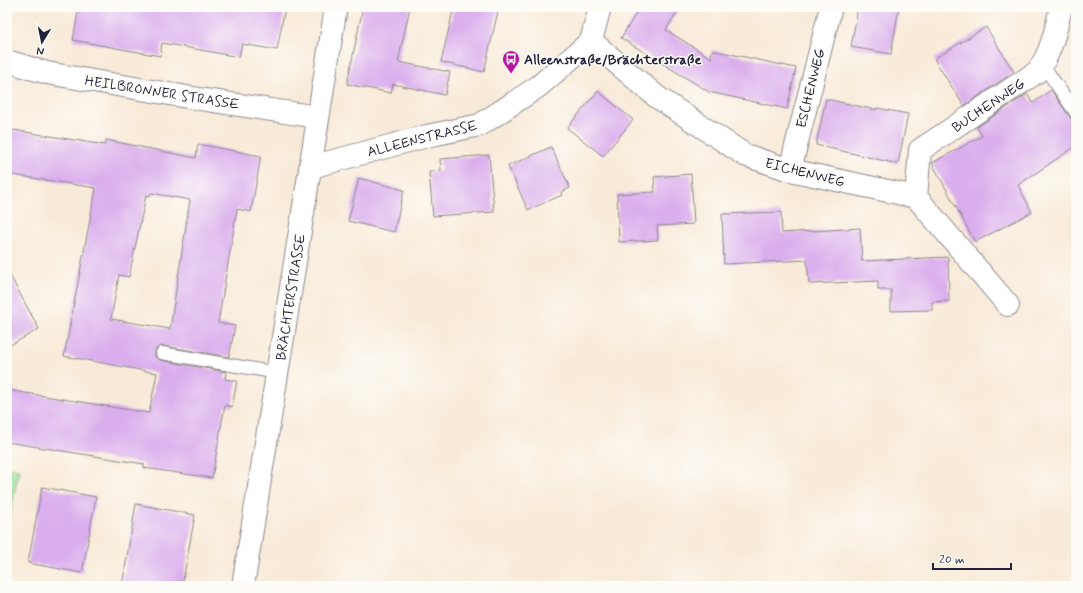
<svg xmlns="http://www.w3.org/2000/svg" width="1083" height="593" font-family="Mynerve,sans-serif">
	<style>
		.green { fill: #97de97; stroke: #5c8069 }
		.building { fill: #daaeed; fill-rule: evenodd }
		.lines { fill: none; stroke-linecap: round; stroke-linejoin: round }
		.service-casing { stroke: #8d868a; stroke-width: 14 }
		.minor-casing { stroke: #8d868a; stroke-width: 24 }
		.service { stroke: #fff; stroke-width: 12 }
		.minor { stroke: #fff; stroke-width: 22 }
		.labels { text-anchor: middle; stroke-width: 3; stroke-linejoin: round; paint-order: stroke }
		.poi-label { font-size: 14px; font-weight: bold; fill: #22223b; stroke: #fdfcf7; text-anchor: start }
		.street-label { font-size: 14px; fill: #22223b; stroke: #fdfcf7 }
	</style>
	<rect width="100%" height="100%" fill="#fdfcf7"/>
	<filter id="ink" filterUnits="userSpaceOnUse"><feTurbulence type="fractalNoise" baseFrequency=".025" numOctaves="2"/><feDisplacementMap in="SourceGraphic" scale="8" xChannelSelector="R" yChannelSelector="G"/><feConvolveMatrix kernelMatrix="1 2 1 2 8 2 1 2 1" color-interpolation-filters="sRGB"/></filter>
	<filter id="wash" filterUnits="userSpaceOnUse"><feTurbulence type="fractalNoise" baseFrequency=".012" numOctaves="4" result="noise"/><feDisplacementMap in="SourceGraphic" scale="16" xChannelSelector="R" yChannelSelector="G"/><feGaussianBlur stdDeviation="0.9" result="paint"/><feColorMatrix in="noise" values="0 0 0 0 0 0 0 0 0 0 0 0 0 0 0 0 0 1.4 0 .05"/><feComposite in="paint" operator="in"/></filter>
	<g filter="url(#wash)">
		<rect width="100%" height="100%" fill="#f8ead8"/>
		<path class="green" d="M7,467L19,469L7,532Z"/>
		<g id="blocks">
			<path class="building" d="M79,7H285L277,50L242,44L239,57L162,43L160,56L73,40Z
				M363,7H410L398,62L450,72L445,95L393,84L391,93L347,84Z
				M454,7H499L484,72L441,62Z
				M640,7H680L666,30L711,58L712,50L796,68L787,109L709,92L621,38Z
				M858,7H899L891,54L851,47Z
				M986,27L1014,72L964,106L934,59Z
				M1051,90L1076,126V146L1018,185L1032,212L975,242L932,163L982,136L977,127L1027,94L1033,103Z
				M598,91L633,120L603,156L567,128Z
				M826,99L876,110L877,108L908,114L898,164L816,145Z
				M7,129L105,145L106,140L196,158L198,144L261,156L251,212L237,209L218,323L235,326L229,357L163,346L157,348L155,352V356L160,360L226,372L225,379L237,381L232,407L225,405L212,478L144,468V464L7,442V390L149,413L157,373L64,356L96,188L7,174ZM151,193L190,200L170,329L111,319L119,275L129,277L146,195L150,196Z
				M551,147L570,188L561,192L562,195L528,210L508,166Z
				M489,155L494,212L433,216L429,172L441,171L440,159Z
				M691,174L694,224L657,226L658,240L619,242L617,194L655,192L654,177Z
				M359,178L404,190L394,232L348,221Z
				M781,212L782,233L860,228L862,261L948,257L949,301L932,302V310L891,311V290H878V281L809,284L807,260L724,264L722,214Z
				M7,270L39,329L7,347Z
				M42,487L96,497L82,573L28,563Z
				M136,504L195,515L182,586H122Z"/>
		</g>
	</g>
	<g filter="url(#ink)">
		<use href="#blocks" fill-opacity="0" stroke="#8d868a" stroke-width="1"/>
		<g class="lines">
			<g class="service-casing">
				<path id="service" d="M1043,65L1076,113
					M162,353L278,373"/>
			</g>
			<g class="minor-casing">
				<path id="minor" d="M591,41L657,97L745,155L790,170L916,197L1008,305
					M7,61L47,73L193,98L318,117
					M311,167L427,136L480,125L539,86L591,41L600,7
					M790,170L831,7
					M916,197L920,150L1037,72C1051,54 1056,29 1061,7
					M243,586L336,7"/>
			</g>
			<use href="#service" class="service"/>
			<use href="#minor" class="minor"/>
		</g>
	</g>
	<defs>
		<g id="bus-pin" transform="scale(0.9)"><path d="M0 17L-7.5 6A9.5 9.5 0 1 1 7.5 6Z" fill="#b5179e" stroke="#fdfcf7"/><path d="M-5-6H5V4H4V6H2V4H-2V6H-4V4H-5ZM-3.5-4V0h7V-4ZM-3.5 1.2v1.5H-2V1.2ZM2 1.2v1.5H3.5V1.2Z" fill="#fff"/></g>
	</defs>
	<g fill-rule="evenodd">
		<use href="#bus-pin" x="511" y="59"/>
	</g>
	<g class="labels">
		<g class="poi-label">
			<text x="524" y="64">Alleenstraße/Brächterstraße</text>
		</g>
		<g class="street-label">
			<text transform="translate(810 88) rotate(-76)" y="5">ESCHENWEG</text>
			<text transform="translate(162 92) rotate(9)" y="5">HEILBRONNER STRASSE</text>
			<text transform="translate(988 105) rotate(-34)" y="5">BUCHENWEG</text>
			<text transform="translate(422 138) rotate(-14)" y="5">ALLEENSTRASSE</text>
			<text transform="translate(805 172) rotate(14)" y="5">EICHENWEG</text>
			<text transform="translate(290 297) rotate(-81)" y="5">BRÄCHTERSTRASSE</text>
		</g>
	</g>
	<rect width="1083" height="593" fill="none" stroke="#fdfcf7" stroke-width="24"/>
	<g transform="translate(42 42) rotate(190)" stroke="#fdfcf7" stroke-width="3" paint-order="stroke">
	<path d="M0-3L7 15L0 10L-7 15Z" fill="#22223b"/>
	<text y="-6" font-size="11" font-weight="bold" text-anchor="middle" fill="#22223b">N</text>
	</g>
	<path d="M933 563v6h78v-6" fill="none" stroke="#22223b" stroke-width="2"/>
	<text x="939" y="563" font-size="12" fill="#22223b" stroke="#fdfcf7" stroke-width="3" paint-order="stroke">20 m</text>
</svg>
